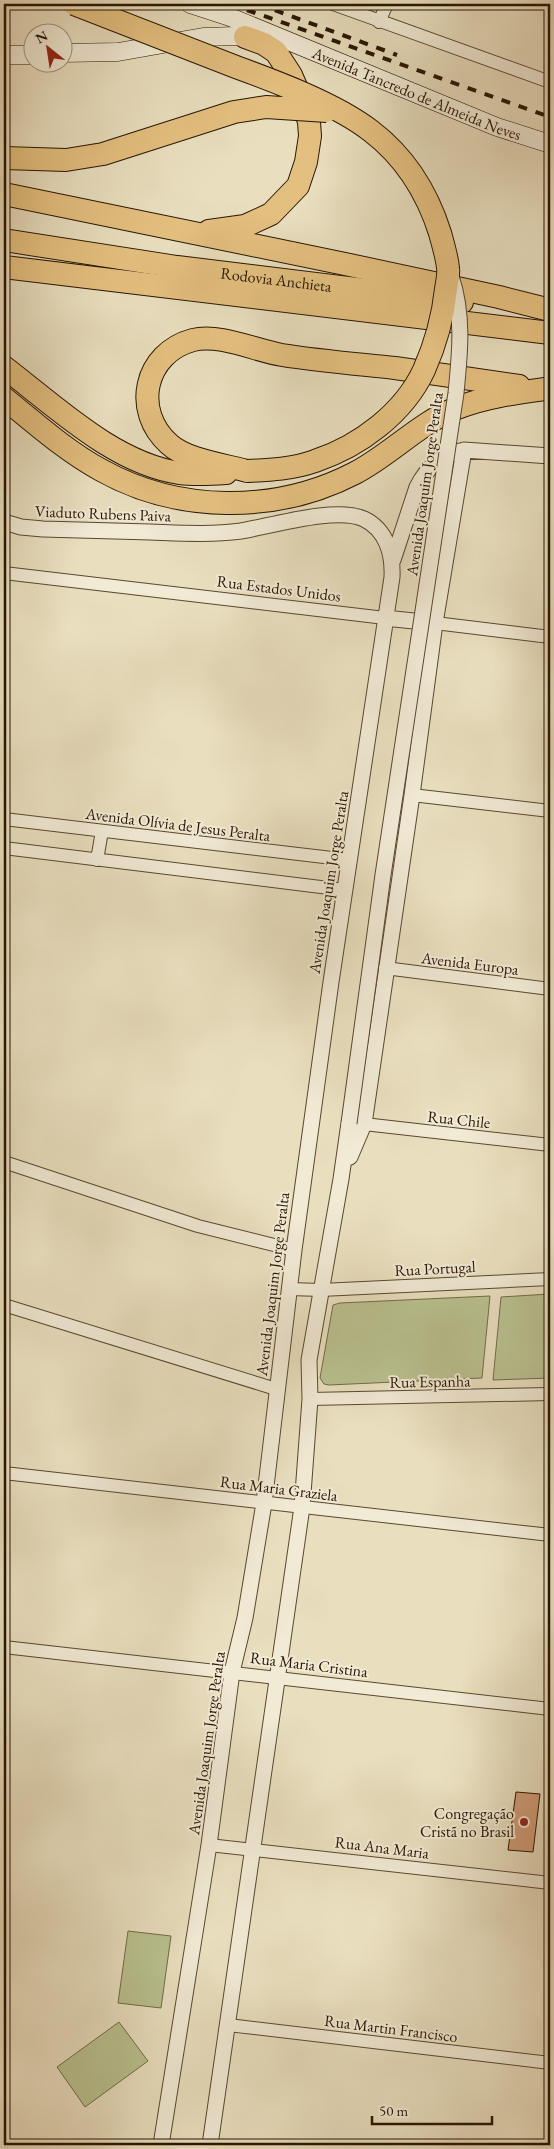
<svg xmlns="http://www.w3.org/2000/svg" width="554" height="2149" font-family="'EB Garamond',serif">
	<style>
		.green { fill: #b9c190; stroke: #706b48 }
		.building { fill: #d09d79; stroke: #281501 }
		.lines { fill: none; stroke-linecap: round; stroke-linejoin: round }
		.minor-casing { stroke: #584830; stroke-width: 14 }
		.tertiary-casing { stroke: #584830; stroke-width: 17 }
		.secondary-casing { stroke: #281501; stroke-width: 19 }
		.motorway-casing { stroke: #281501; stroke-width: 24 }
		.minor { stroke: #f1ead5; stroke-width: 12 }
		.tertiary { stroke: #f1ead5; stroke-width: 15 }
		.secondary { stroke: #f1ead5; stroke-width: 18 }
		.motorway { stroke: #e4c080; stroke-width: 22 }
		.rail { stroke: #281501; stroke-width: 4; stroke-dasharray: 9 9; stroke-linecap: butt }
		.tertiary-bridge-casing { stroke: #584830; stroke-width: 17; stroke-linecap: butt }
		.motorway-bridge-casing { stroke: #281501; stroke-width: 24; stroke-linecap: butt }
		.tertiary-bridge { stroke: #f1ead5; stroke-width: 15 }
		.motorway-bridge { stroke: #e4c080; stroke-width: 22 }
		.poi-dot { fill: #8f2418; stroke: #f1ead5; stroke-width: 2 }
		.labels { text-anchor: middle; stroke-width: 4; stroke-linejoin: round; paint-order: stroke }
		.street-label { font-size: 16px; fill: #281501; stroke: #f1ead5 }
		.poi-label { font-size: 16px; fill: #281501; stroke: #f1ead5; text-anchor: end }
	</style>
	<rect width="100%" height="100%" fill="#e9dfbf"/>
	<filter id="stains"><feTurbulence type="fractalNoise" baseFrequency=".004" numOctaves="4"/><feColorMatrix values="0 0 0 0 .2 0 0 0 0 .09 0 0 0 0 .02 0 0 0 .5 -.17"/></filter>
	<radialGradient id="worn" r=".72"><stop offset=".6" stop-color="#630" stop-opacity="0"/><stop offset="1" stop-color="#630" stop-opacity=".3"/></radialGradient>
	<path class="green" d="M550,1294V1378L493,1380L501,1297Z
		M490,1296L482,1378L329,1385L324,1384L320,1378L333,1305L340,1303Z
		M128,1931L171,1936L161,2008L118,2003Z
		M119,2022L148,2061L85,2107L57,2067Z"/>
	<path class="building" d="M516,1792L540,1794L533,1852L508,1850Z"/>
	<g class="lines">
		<g class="minor-casing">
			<path id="minor" d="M333,4L550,82
				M379,22L387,4
				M4,573L385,618
				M435,623L550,637
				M412,795L550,811
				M4,819L349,860
				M4,848L345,890
				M97,860L102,831
				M385,968L550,989
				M364,1124L550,1145
				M4,1162L198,1226L294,1250
				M289,1289L321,1290L550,1279
				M4,1305L276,1389
				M310,1399L550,1394
				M4,1473L550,1535
				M4,1647L550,1709
				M209,1845L550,1883
				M228,2025L550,2063"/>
		</g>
		<g class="tertiary-casing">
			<path id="tertiary" d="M4,522L21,527L43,529C79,530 114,531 150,532C180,533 210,535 241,531C271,526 337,506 364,519C387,530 393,555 392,577L331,982L294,1250L264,1503L245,1618L232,1672L209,1845L161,2145
				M393,560L417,487C427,467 443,454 464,450L550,456
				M385,618L433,623
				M350,1157L364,1124L412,795L435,623L464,450
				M210,2145L302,1507L310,1399L309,1360L341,1179L349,1123"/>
		</g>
		<g class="secondary-casing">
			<g id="secondary">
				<path id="s1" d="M190,4L230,17L497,127L550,144"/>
				<path d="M62,53L118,52L203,37L236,36L256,38"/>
				<path d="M4,55H32"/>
			</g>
		</g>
		<g class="motorway-casing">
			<g id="motorway">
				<path d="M4,194L345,264L499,297L550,310"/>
				<path d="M209,231L245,226L271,214L298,186L306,162L310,136L309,122L303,103L291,75L276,52L264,44L245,37"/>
				<path id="s2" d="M4,240L177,267L462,302"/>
				<path d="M4,267L550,333"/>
				<path d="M4,367C55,406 115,464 180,473C195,475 211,474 226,473"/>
				<path d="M4,398C35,423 66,451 101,470C178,513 276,514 355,473C390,455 419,423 457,408C485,397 515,393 545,389"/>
				<path d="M247,471C225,465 186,460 169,444C132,411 144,353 193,340C219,333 257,351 282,355C320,361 358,364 395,368C437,374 478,380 519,386"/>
			</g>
		</g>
		<use href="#minor" class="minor"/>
		<use href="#tertiary" class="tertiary"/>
		<use href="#secondary" class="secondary"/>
		<use href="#motorway" class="motorway"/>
		<path class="rail" d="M230,4L550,117
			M258,4L397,55"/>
		<g class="tertiary-bridge-casing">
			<path id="tertiary-bridge" d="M349,1123L383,875L456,393C460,353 464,315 451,276"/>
		</g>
		<g class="motorway-bridge-casing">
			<path id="motorway-bridge" d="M74,4C128,25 182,46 236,67C277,82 336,104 371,131C405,157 427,192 440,233C443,244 447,257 448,268C449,275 447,282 446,289C443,318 436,343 424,370C404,413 360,446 315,461C293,469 270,470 247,471
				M4,158L66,160L103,154L234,112L266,107L327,111"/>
		</g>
		<use href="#tertiary-bridge" class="tertiary-bridge"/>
		<use href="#motorway-bridge" class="motorway-bridge"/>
	</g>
	<circle class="poi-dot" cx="524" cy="1822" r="5"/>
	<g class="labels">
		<g class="street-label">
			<text dy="6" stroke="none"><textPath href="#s1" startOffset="244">Avenida Tancredo de Almeida Neves</textPath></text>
			<text dy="6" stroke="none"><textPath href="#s2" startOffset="275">Rodovia Anchieta</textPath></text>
			<text transform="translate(424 484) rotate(-82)" y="6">Avenida Joaquim Jorge Peralta</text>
			<text transform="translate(103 513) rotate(2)" y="6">Viaduto Rubens Paiva</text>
			<text transform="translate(279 588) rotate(7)" y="6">Rua Estados Unidos</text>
			<text transform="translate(178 824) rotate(7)" y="6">Avenida Olívia de Jesus Peralta</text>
			<text transform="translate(328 882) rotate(-81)" y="6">Avenida Joaquim Jorge Peralta</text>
			<text transform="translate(470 963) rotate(7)" y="6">Avenida Europa</text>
			<text transform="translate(459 1119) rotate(6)" y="6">Rua Chile</text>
			<text transform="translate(435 1268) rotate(-3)" y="6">Rua Portugal</text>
			<text transform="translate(272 1284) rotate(-83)" y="6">Avenida Joaquim Jorge Peralta</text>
			<text transform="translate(430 1381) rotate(-1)" y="6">Rua Espanha</text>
			<text transform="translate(279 1488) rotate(7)" y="6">Rua Maria Graziela</text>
			<text transform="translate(309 1664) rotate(7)" y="6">Rua Maria Cristina</text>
			<text transform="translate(206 1743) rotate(-82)" y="6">Avenida Joaquim Jorge Peralta</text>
			<text transform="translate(382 1847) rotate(7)" y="6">Rua Ana Maria</text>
			<text transform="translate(391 2028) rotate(7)" y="6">Rua Martin Francisco</text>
		</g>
		<g class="poi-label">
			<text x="514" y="1819">Congregação<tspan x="514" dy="18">Cristã no Brasil</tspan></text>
		</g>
	</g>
	<rect width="554" height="2149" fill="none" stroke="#e9dfbf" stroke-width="20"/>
	<rect x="5" y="5" width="544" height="2139" fill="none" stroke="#281501" stroke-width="2.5"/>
	<rect x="10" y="10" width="534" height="2129" fill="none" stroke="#281501"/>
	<g transform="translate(48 48) rotate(330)"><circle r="24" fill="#f1ead5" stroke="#a19580"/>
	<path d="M0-4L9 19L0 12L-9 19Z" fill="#8f2418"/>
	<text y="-8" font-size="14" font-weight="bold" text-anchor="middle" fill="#281501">N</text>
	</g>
	<path d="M372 2116v8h120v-8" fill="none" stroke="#281501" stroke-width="2.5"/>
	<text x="379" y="2116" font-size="15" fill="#281501" stroke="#f1ead5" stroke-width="4" paint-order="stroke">50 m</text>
	<rect width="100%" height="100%" filter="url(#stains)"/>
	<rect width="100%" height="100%" fill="url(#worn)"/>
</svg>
